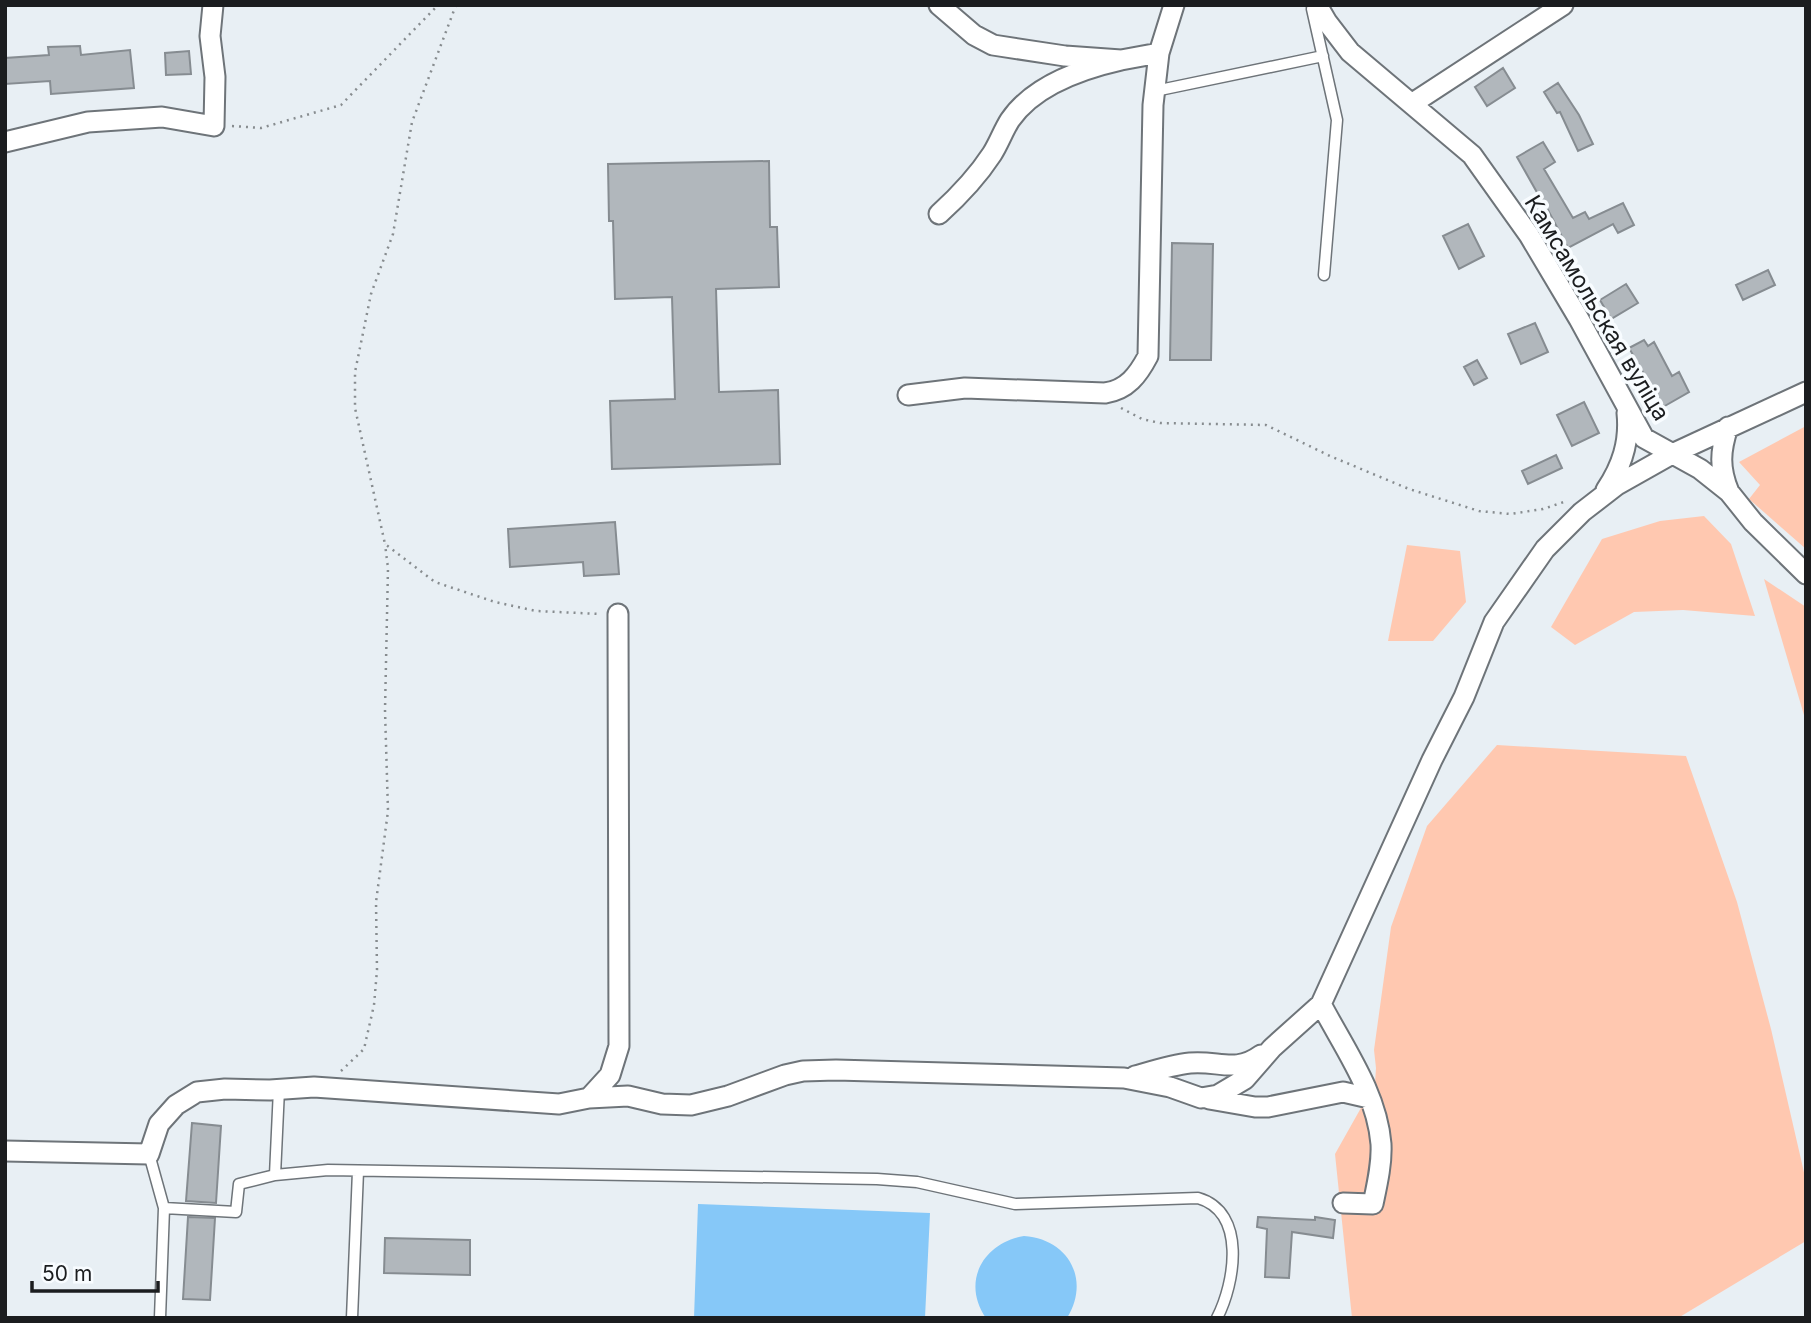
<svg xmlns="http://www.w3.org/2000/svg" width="1811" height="1323" font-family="Inter,sans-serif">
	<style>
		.green { fill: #ffc8b0 }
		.water { fill: #86c8f8 }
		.building { fill: #b1b7bc; stroke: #868c91; stroke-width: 2 }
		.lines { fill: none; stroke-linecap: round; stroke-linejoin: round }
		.service-casing { stroke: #6e7479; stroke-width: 13 }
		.minor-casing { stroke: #6e7479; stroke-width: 23 }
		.path { stroke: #878c8f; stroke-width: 2.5; stroke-dasharray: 2 5; stroke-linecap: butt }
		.service { stroke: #fff; stroke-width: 10 }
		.minor { stroke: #fff; stroke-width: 19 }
		.labels { text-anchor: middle; stroke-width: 7; stroke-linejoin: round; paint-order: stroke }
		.street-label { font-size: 23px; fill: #1b1d1f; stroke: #f8fcff }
	</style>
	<rect width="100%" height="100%" fill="#e8eff4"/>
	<path class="green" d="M1806,426V549L1749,499L1760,485L1739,462Z
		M1704,516L1731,544L1755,616L1683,610L1634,612L1575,645L1551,627L1602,539L1660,521Z
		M1407,545L1460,551L1466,602L1433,641H1388Z
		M1764,579L1806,607V722Z
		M1497,745L1686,756L1737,902L1771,1029L1806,1181V1241L1678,1318H1352L1335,1154L1375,1083L1376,1068L1374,1050L1391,927L1427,826Z"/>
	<path class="water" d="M698,1204L930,1213L925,1318H694Z
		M1024,1236C1068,1239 1091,1279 1067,1318H986C961,1282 983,1243 1024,1236Z"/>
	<path class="building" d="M80,46L81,55L130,50L134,88L51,94L50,81L5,84V58L49,55L48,47Z
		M189,51L191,74L166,75L165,53Z
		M1503,68L1515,88L1487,106L1475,87Z
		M1558,83L1579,115L1593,144L1578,151L1560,112L1557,113L1544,92Z
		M1543,142L1555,162L1544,169L1573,218L1585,212L1589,219L1623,203L1634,225L1618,233L1613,224L1568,248L1548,210L1537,216L1529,202L1539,196L1517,157Z
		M769,161L770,227H777L779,287L716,289L719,392L778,390L780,464L612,469L610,401L675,399L672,297L615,299L613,221H609L608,164Z
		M1468,224L1484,256L1459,269L1443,236Z
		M1172,243L1213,244L1211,360H1170Z
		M1768,270L1775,285L1743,300L1736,285Z
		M1626,284L1638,303L1611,319L1600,300Z
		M1535,323L1548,352L1521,364L1508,334Z
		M1644,340L1648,346L1654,342L1672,376L1679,372L1689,392L1663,407L1629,348Z
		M1477,360L1487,378L1474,385L1464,367Z
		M1584,402L1599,433L1572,446L1557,415Z
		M1556,455L1562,468L1528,484L1522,471Z
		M615,522L619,574L584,576L583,562L510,567L508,529Z
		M192,1123L221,1126L216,1203L186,1201Z
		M188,1217L215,1218L210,1300L183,1299Z
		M1258,1217L1315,1220V1217L1335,1220L1333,1238L1292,1232L1289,1278L1265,1277L1267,1229L1257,1227Z
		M385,1238L470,1240V1275L384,1273Z"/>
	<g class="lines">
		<g class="service-casing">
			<path id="service" d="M1312,9L1337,120L1324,275
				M1155,91L1323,56
				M149,1154L164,1208L160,1318
				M275,1175L279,1089
				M164,1208L236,1212L239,1184L275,1175L328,1170L877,1179L917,1182L1015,1204L1198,1198C1247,1212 1235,1283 1217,1318
				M352,1318L358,1171"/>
		</g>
		<g class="minor-casing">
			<path id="minor" d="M939,5L974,35L993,45L1065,56L1121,60L1159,53
				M1317,5L1327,22L1350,52L1472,155L1529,235L1579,319L1644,438L1700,469L1729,492L1753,522L1806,574
				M1413,103L1563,5
				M5,142L88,122L162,117L214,126L215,77L210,36L213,5
				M939,214C960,195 977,177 992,154C999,143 1003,131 1010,120C1034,85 1081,69 1121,60
				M908,395L965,388L1105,393C1127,390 1138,375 1148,356L1153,105L1159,53L1174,5
				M1728,427C1720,451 1719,468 1729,492
				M1606,490C1622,466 1630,442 1627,413
				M1321,1004C1344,1048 1377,1093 1381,1144C1382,1164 1377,1185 1373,1204L1343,1203
				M1135,1076C1153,1071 1172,1065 1190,1063C1218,1060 1235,1074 1261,1055
				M589,1098L628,1096L662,1104L691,1105L728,1096L785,1075L803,1071L836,1070L1124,1078L1170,1087L1201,1098L1218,1095L1245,1079L1272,1048L1321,1004L1432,760L1464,697L1494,622L1545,549L1582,512L1617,485L1672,454L1806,392
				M1209,1099L1255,1107H1268L1343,1092L1369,1098
				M5,1151L149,1154L159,1124L176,1105L197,1092L225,1089L270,1090L314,1087L559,1104L589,1098L610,1075L619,1046L618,614"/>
		</g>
		<path class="path" d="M456,5L412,122L393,234L371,294L355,372V408L385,544L435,582L495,602L536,611L601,614
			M232,126L261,128L341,105L438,5
			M1121,408L1142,419L1160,423L1266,425L1330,456L1409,489L1479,511L1510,514L1543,509L1564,502
			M341,1071L364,1049L374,1005L377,970L376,902L388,811L385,710L388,568L385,544"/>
		<use href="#service" class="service"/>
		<use href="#minor" class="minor"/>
	</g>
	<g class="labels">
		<g class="street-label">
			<text transform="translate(1597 308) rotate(59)" y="8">Камсамольская вуліца</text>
		</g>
	</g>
	<rect width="1811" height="1323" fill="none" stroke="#1b1d1f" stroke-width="14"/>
	<path d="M32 1281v10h126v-10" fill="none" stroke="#1b1d1f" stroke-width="3.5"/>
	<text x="42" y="1281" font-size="21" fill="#1b1d1f" stroke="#f8fcff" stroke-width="5" paint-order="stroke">50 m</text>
</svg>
